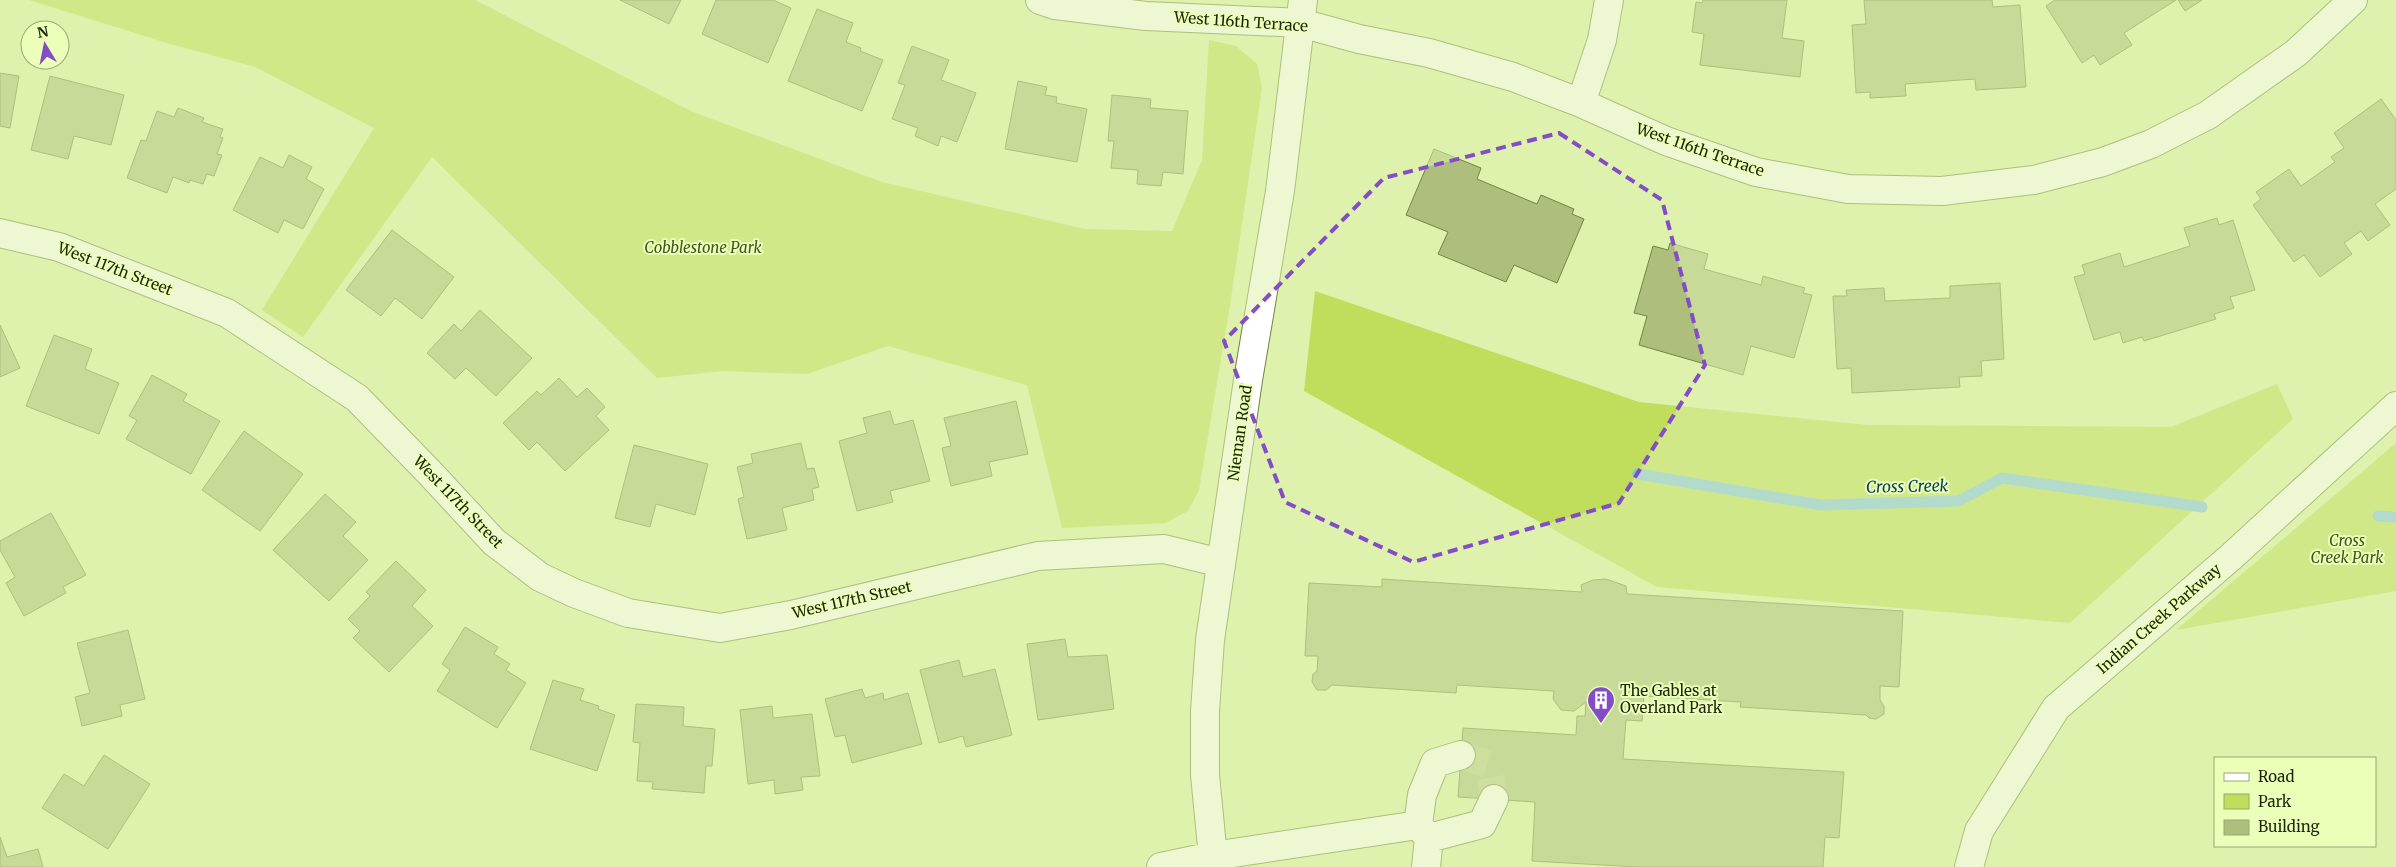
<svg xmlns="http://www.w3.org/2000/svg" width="2396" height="867" font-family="Merriweather,serif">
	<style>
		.green { fill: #c0de5b }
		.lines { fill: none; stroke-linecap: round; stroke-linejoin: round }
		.stream { stroke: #7cc0f1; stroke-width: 11 }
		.building { fill: #aebf7d; stroke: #748443 }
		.minor-tunnel { stroke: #b8c88c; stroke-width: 28; stroke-dasharray: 28 14; stroke-linecap: butt }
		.minor-casing { stroke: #748444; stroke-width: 30 }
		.minor { stroke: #fff; stroke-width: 28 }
		.marked { fill: none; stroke: #824dc5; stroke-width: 4; stroke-dasharray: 10 6; stroke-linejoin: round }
		.labels { text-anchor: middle; stroke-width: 4; stroke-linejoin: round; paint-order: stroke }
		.street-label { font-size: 15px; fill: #1e250a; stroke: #ebffb9 }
		.park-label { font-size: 15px; font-style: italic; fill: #46531d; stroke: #ebffb9 }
		.poi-label { font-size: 15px; fill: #1e250a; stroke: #ebffb9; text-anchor: start }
		.water-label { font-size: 16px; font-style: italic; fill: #094162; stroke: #ebffb9 }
	</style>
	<rect width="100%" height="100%" fill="#def1ad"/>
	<path class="green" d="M29,0H475L693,112L882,182L1085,229L1172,231L1202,160L1209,40L1236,46L1257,64L1262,88L1230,305L1199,490L1188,511L1165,523L1062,528L1027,385L888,346L807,374L723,371L657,378L432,157L303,337L262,310L374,128L255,67L167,43Z
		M1315,291L1639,402L1867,425L2171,427L2277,384L2293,419L2070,623L1657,587L1304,391Z
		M2396,443V591L2176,630Z"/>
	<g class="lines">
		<path class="stream" d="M1638,474L1821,505L1958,501L2002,478L2202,507
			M2378,516L2396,517"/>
	</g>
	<path class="building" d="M620,0H681L669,24Z
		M716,0H773L791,8L768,63L702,34Z
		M1703,0H1787L1782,38L1804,41L1800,77L1700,65L1704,34L1692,32L1696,2L1702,3Z
		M1864,0H1992L1993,7L2020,5L2026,87L1976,90L1975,79L1905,84L1906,96L1870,98V92L1856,93L1852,25L1866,24Z
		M2055,0H2176L2124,33L2132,45L2100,65L2094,55L2082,63L2046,6Z
		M2178,0H2202L2185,11Z
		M817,9L853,23L846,42L861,48L860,51L883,60L862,111L788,81Z
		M912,46L949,60L941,80L976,93L957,142L941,136L938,146L915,136L918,128L892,119L905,85L898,83Z
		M0,73L19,76L10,128L0,126Z
		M50,76L124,95L111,145L74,136L68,159L31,150Z
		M1018,81L1047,87L1045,95L1057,97L1056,103L1087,109L1077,162L1005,149Z
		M1112,95L1151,99L1150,108L1188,111L1183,174L1163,172L1161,186L1137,184L1138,170L1111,168L1114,141H1108Z
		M2381,99L2396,120V189L2375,204L2390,225L2368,241L2361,231L2344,243L2352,254L2320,277L2304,255L2294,262L2253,205L2261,199L2256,192L2289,169L2301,186L2335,162L2331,157L2344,148L2334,133Z
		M178,108L204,118L202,122L223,129L220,137L223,138L217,154L222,155L214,176L207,174L203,184L190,180L189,183L173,177L167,193L127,178L141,140L146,141L157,111L174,117Z
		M1434,149L1481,168L1477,179L1537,204L1541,195L1574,209L1572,214L1584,219L1557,283L1514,265L1506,282L1438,254L1448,232L1406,215Z
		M289,155L312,167L306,179L324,189L303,229L284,220L278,233L233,210L260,157L283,168Z
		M2217,218L2219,225L2233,220L2255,290L2230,297L2234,308L2214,314L2216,319L2144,341L2142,337L2123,343L2120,332L2094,340L2074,277L2085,274L2082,265L2120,253L2124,267L2190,246L2184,228Z
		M392,230L454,277L422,319L395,298L381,316L346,290Z
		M1670,243L1708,254L1704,269L1761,285L1763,276L1805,288L1803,293L1812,295L1794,358L1751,346L1743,375L1639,345L1647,316L1634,313L1653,246L1668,250Z
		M2000,283L2004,359L1981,361L1982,376L1959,377L1960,387L1852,393L1851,368L1837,369L1833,296H1847L1846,290L1884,288L1885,301L1950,298V286Z
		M480,310L532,358L496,396L466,368L455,379L427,353L454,324L461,331Z
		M0,325L20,368L0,377Z
		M54,335L92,349L85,369L119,383L99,434L26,406Z
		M152,375L187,394L183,401L220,421L191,474L126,439L137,420L129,416Z
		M559,378L577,397L587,388L605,407L596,416L609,430L565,471L537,442L529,450L503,423L537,391L541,395Z
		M1016,401L1028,454L989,462L992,476L951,486L942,448L951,446L944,418Z
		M890,411L894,425L913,420L930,481L890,491L893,502L857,511L839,441L867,433L863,418Z
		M244,431L303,474L260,531L202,490Z
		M801,443L807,469L814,468L819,487L812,489L814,500L782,508L787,530L747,539L738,499L744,497L737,467L753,463L751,454Z
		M634,445L708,464L695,515L656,504L650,527L615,518Z
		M325,494L356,522L343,536L368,560L329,601L273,550Z
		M51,513L86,575L63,587L66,593L24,616L6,583L15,577L0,550V541Z
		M396,561L426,590L412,606L433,626L389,672L353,638L360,631L348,619L370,596L366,592Z
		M1382,579L1582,592L1581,585L1593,580L1606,579L1626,586L1627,594L1903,611L1899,687L1880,686V700L1884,706V714L1876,719L1869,718L1866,715L1740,707L1741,702L1644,696L1642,721L1626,720L1623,759L1844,772L1839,838L1825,837L1823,867H1638L1532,861L1535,802L1458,797L1463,728L1576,735L1577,716H1585L1586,702L1574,711L1561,710L1553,699L1554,691L1457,685L1456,693L1332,685L1326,690H1317L1312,682L1313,674L1317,671L1318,656H1305L1309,583L1382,587Z
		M465,627L498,647L494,654L510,664L506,670L526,683L497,728L437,691L450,670L442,664Z
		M128,630L145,699L120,705L122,716L82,726L75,697L90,693L77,643Z
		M1065,639L1068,657L1107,655L1114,709L1038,720L1027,644Z
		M959,660L963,677L995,669L1012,735L966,747L963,736L939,743L920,670Z
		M553,680L584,689L580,700L599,706L598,709L615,715L597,771L530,749Z
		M862,689L865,698L883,693L884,700L908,693L922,744L852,763L845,735L835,737L825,699Z
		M636,704L684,707L683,726L715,729L712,766H706L704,793L652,789L653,782L637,781L640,743L633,742Z
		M772,706L773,718L812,714L820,776L801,777L803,790L775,794L774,780L748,784L740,710Z
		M104,755L150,784L108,849L42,808L64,774L84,786Z
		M0,837L7,857L38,849L43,867H0Z"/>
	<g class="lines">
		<path class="minor-tunnel" d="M1461,755L1488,764L1494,799"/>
		<g class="minor-casing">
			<path id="minor" d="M1040,0L1055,5L1146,16L1301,23L1359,39L1429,53L1513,77L1581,103L1666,141L1756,172L1848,189L1942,191L2034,180L2103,162L2151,144L2208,115L2296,53L2353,0
				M1581,103L1602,40L1609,0
				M0,233L59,247L227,313L357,398L429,472L494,542L540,577L574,593L628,613L720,628L791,615L1038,556L1164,549L1221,563
				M1418,825L1422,795L1435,763L1461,755
				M1429,838L1482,824L1494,799
				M1161,867L1213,856L1418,825L1429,838L1426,867
				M1214,867L1205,775V711L1210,640L1248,380L1280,191L1303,0
				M1969,867L1979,831L2056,708L2232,556L2396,406"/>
		</g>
		<use href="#minor" class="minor"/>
	</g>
	<path d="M0 0H2396V867H0ZM1559,133L1662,200L1705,365L1619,503L1413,562L1285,502L1224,341L1384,178Z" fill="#def1ad" fill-opacity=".55" fill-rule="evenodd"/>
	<path class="marked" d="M1559,133L1662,200L1705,365L1619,503L1413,562L1285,502L1224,341L1384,178Z"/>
	<defs>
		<g id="building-pin" transform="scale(1.4375)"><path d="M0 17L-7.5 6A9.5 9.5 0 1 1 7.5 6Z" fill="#824dc5" stroke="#ebffb9"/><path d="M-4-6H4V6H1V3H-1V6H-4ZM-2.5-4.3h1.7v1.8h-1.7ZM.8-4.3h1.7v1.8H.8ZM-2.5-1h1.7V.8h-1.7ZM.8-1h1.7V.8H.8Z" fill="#fff"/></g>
	</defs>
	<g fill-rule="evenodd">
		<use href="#building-pin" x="1601" y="700"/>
	</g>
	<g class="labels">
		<g class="street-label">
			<text transform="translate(1241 22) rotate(4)" y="5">West 116th Terrace</text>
			<text transform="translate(1700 150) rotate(19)" y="5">West 116th Terrace</text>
			<text transform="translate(115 269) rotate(21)" y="5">West 117th Street</text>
			<text transform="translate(1240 433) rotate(-82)" y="5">Nieman Road</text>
			<text transform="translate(458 502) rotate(46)" y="5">West 117th Street</text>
			<text transform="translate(852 600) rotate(-13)" y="5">West 117th Street</text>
			<text transform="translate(2159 619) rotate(-41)" y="5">Indian Creek Parkway</text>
		</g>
		<g class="park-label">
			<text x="703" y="253">Cobblestone Park</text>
			<text x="2347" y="546">Cross<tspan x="2347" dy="17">Creek Park</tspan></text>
		</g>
		<g class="poi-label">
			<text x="1620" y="696">The Gables at<tspan x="1620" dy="17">Overland Park</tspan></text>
		</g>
		<g class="water-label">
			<text transform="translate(1907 486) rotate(-1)" y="6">Cross Creek</text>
		</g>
	</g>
	<rect x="2214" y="757" width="162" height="90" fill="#ebffb9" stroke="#99a873"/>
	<rect x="2224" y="773" width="25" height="8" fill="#ffffff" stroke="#99a873"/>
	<text x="2258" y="782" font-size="15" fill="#1e250a">Road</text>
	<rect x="2224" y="794" width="25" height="15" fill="#c0de5b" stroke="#99a873"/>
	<text x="2258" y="807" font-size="15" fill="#1e250a">Park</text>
	<rect x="2224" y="820" width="25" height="15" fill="#aebf7d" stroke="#99a873"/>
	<text x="2258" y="832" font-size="15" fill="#1e250a">Building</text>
	<g transform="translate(45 45) rotate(350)"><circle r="24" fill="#ebffb9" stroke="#99a873"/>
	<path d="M0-4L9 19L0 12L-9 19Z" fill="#824dc5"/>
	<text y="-8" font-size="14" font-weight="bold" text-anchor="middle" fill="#1e250a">N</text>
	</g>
</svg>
